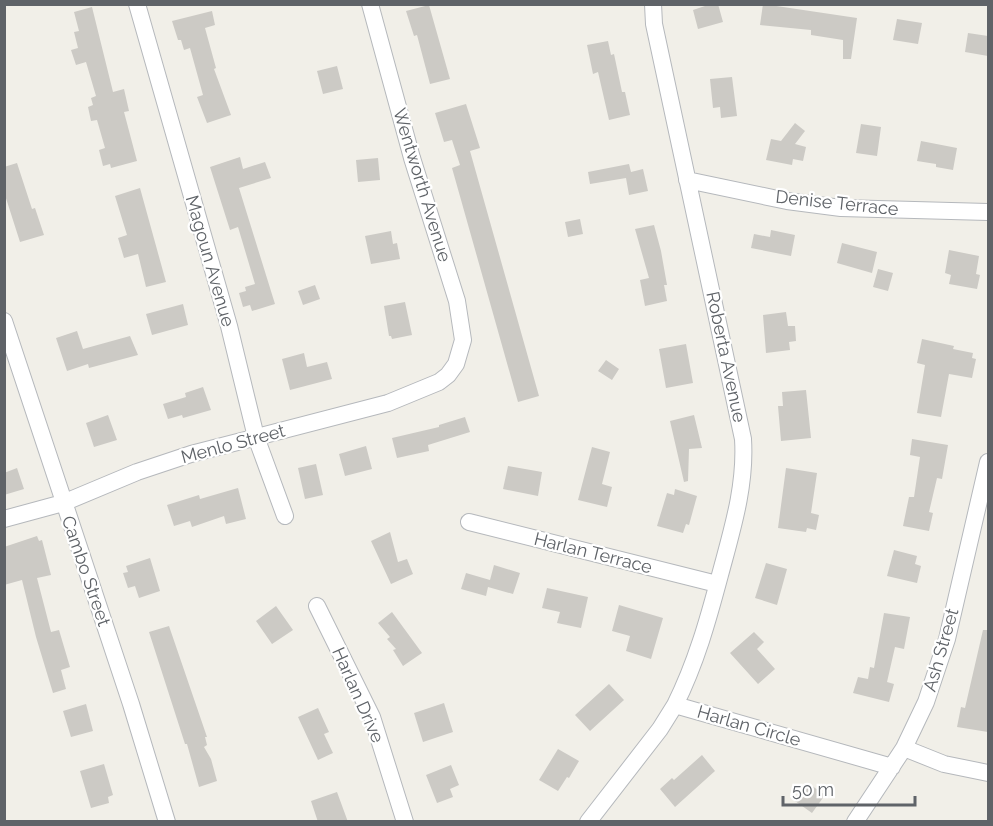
<svg xmlns="http://www.w3.org/2000/svg" width="993" height="826" font-family="Raleway,sans-serif">
	<style>
		.building { fill: #cccac5 }
		.lines { fill: none; stroke-linecap: round; stroke-linejoin: round }
		.minor-casing { stroke: #b5b8bc; stroke-width: 18 }
		.minor { stroke: #fff; stroke-width: 16 }
		.labels { text-anchor: middle; stroke-width: 4.5; stroke-linejoin: round; paint-order: stroke }
		.street-label { font-size: 18px; fill: #5f6368; stroke: #fff }
	</style>
	<rect width="100%" height="100%" fill="#f1efe8"/>
	<path class="building" d="M711,4H718L723,22L698,29L693,10Z
		M763,4L857,18L851,59H843V40L811,35V30L760,25Z
		M429,5L450,79L430,84L417,35L414,36L406,11Z
		M92,7L113,92L124,89L129,111L124,112L137,161L111,168L110,164L103,166L99,150L105,148L97,120L91,121L88,107L93,105L91,98L96,96L86,62L76,65L71,50L78,48L74,32L79,31L74,12Z
		M212,11L215,25L205,28L216,68L214,69L231,115L207,123L197,97L203,95L190,48L184,50L181,40H178L172,21Z
		M897,19L922,23L918,44L893,40Z
		M968,33L988,36V56L965,52Z
		M608,41L611,55L614,54L622,92H625L630,115L609,120L598,72L593,74L587,45Z
		M337,66L343,89L323,94L317,71Z
		M732,77L737,116L721,118L720,107L713,108L710,79Z
		M466,104L480,148L470,151L539,396L518,402L452,168L460,165L452,140L444,142L435,113Z
		M795,123L805,131L795,144L806,147L803,161L793,159L792,165L766,160L771,139L781,141Z
		M861,124L881,127L877,156L856,153Z
		M921,141L957,148L953,170L936,167V164L917,161Z
		M240,157L243,169L265,162L271,178L239,188L275,304L252,311L250,305L243,307L239,293L246,291L245,287L255,284L238,227L230,230L210,167Z
		M378,158L380,180L358,182L356,160Z
		M17,163L32,209L35,208L44,235L20,242L4,192V167Z
		M629,164L631,172L643,169L648,191L629,195L626,178L590,184L588,172Z
		M140,188L166,282L146,287L138,254L124,258L118,238L127,235L115,196Z
		M580,219L583,234L568,237L565,222Z
		M654,225L661,251L667,285H664L667,301L645,306L640,280L649,278L635,229Z
		M771,230L795,235L791,256L751,248L754,234L770,237Z
		M391,231L393,244L397,243L400,259L371,264L365,236Z
		M842,243L877,252L872,273L837,263Z
		M949,250L979,256L976,274L980,275L977,289L949,284L951,275L945,273Z
		M878,269L893,273L888,291L873,287Z
		M315,285L320,299L303,305L298,291Z
		M405,302L412,335L392,339L391,336H389L384,306Z
		M183,304L188,325L152,335L146,314Z
		M786,312L788,326H795L796,341L789,342L790,350L766,353L763,315Z
		M77,331L83,349L130,336L138,355L89,368L88,364L67,371L56,338Z
		M922,339L954,346L953,349L973,353L972,358L976,359L972,378L949,374L941,417L917,413L925,365L917,363Z
		M686,344L693,383L666,388L659,349Z
		M304,353L307,367L327,362L332,379L290,390L282,359Z
		M606,360L619,369L612,380L598,371Z
		M203,387L211,410L183,418L182,415L168,419L163,404L186,397L185,393Z
		M806,390L811,438L781,441L778,406H783L782,392Z
		M108,415L117,440L94,447L86,423Z
		M694,415L702,448L689,449L688,481L684,482L670,421Z
		M465,417L470,432L428,445L429,451L397,458L392,438L439,427V425Z
		M912,439L948,445L942,479L937,478L929,512L933,513L929,531L903,526L909,497H914L920,457L910,455Z
		M366,446L372,469L345,476L339,454Z
		M592,447L610,452L602,484L612,487L607,507L578,500Z
		M316,464L323,495L305,499L298,468Z
		M508,466L542,472L538,496L503,489Z
		M17,468L24,489L4,495V473Z
		M786,468L817,473L811,513L819,515L816,530L807,528L806,532L778,528Z
		M238,488L246,519L226,524L224,516L192,527L190,521L174,526L167,505L199,495L200,499Z
		M675,489L697,496L689,525L686,524L683,533L657,526L667,493L674,495Z
		M390,532L398,562L407,559L413,574L391,584L371,541Z
		M37,536L39,541L42,540L51,575L37,578L51,632L59,630L70,667L61,670L66,689L53,693L36,637L22,580L4,585V547Z
		M894,550L917,556L915,564L921,566L917,583L887,576Z
		M150,558L160,591L139,598L135,586L128,588L123,573L128,572L126,566Z
		M766,563L787,569L777,605L755,598Z
		M494,565L520,573L513,594L488,587L486,596L461,589L466,573L490,580Z
		M547,588L588,597L581,628L557,623L560,612L542,608Z
		M619,605L663,618L651,659L626,651L630,636L612,631Z
		M276,606L293,630L272,644L256,621Z
		M392,612L422,653L403,666L393,650L396,649L387,639L390,637L378,623Z
		M884,613L910,617L904,649L895,647L887,682L894,684L889,702L853,693L858,677L868,679L870,667L874,668Z
		M169,626L207,737H205L207,745L204,747L211,759L217,781L199,787L187,744H185L149,632Z
		M983,630H988V732L957,727L961,707L965,708Z
		M754,632L764,642L757,649L775,669L758,684L730,653Z
		M609,684L624,700L590,731L575,715Z
		M444,703L453,732L423,742L414,713Z
		M86,704L93,731L71,737L63,711Z
		M318,708L329,732L324,734L333,753L318,760L298,717Z
		M558,749L579,761L569,778L567,777L558,791L539,780Z
		M702,755L715,771L675,807L660,789L672,778L674,780Z
		M104,764L113,795L108,797L109,803L91,808L80,771Z
		M451,765L459,785L450,789L453,797L437,803L426,775Z
		M808,783L825,795L812,813L795,801Z
		M337,792L348,822H318L311,801Z"/>
	<g class="lines">
		<g class="minor-casing">
			<path id="minor" d="M137,4L229,326L256,437L285,516
				M653,4L654,24L743,439C746,486 732,530 720,575C708,620 696,663 675,705
				M687,180L787,201L841,208L988,212
				M4,321L131,704L167,822
				M4,519L63,503L137,472L191,454L388,403L439,382L448,375L456,364L463,340L457,301L412,158L370,4
				M469,522L717,584
				M317,606L372,717L405,822
				M904,748L944,764L988,773
				M588,822L660,729L675,705L892,767
				M855,822L904,748L926,702L947,639L988,462"/>
		</g>
		<use href="#minor" class="minor"/>
	</g>
	<g class="labels">
		<g class="street-label">
			<text transform="translate(422 185) rotate(73)" y="6">Wentworth Avenue</text>
			<text transform="translate(837 203) rotate(6)" y="6">Denise Terrace</text>
			<text transform="translate(210 261) rotate(74)" y="6">Magoun Avenue</text>
			<text transform="translate(726 357) rotate(78)" y="6">Roberta Avenue</text>
			<text transform="translate(233 444) rotate(-15)" y="6">Menlo Street</text>
			<text transform="translate(593 553) rotate(14)" y="6">Harlan Terrace</text>
			<text transform="translate(86 571) rotate(71)" y="6">Cambo Street</text>
			<text transform="translate(941 650) rotate(-74)" y="6">Ash Street</text>
			<text transform="translate(358 695) rotate(66)" y="6">Harlan Drive</text>
			<text transform="translate(749 726) rotate(16)" y="6">Harlan Circle</text>
		</g>
	</g>
	<rect width="993" height="826" fill="none" stroke="#5f6368" stroke-width="12"/>
	<path d="M783 796v9h132v-9" fill="none" stroke="#5f6368" stroke-width="3"/>
	<text x="792" y="796" font-size="18" fill="#5f6368" stroke="#ffffff" stroke-width="4.5" paint-order="stroke">50 m</text>
</svg>
